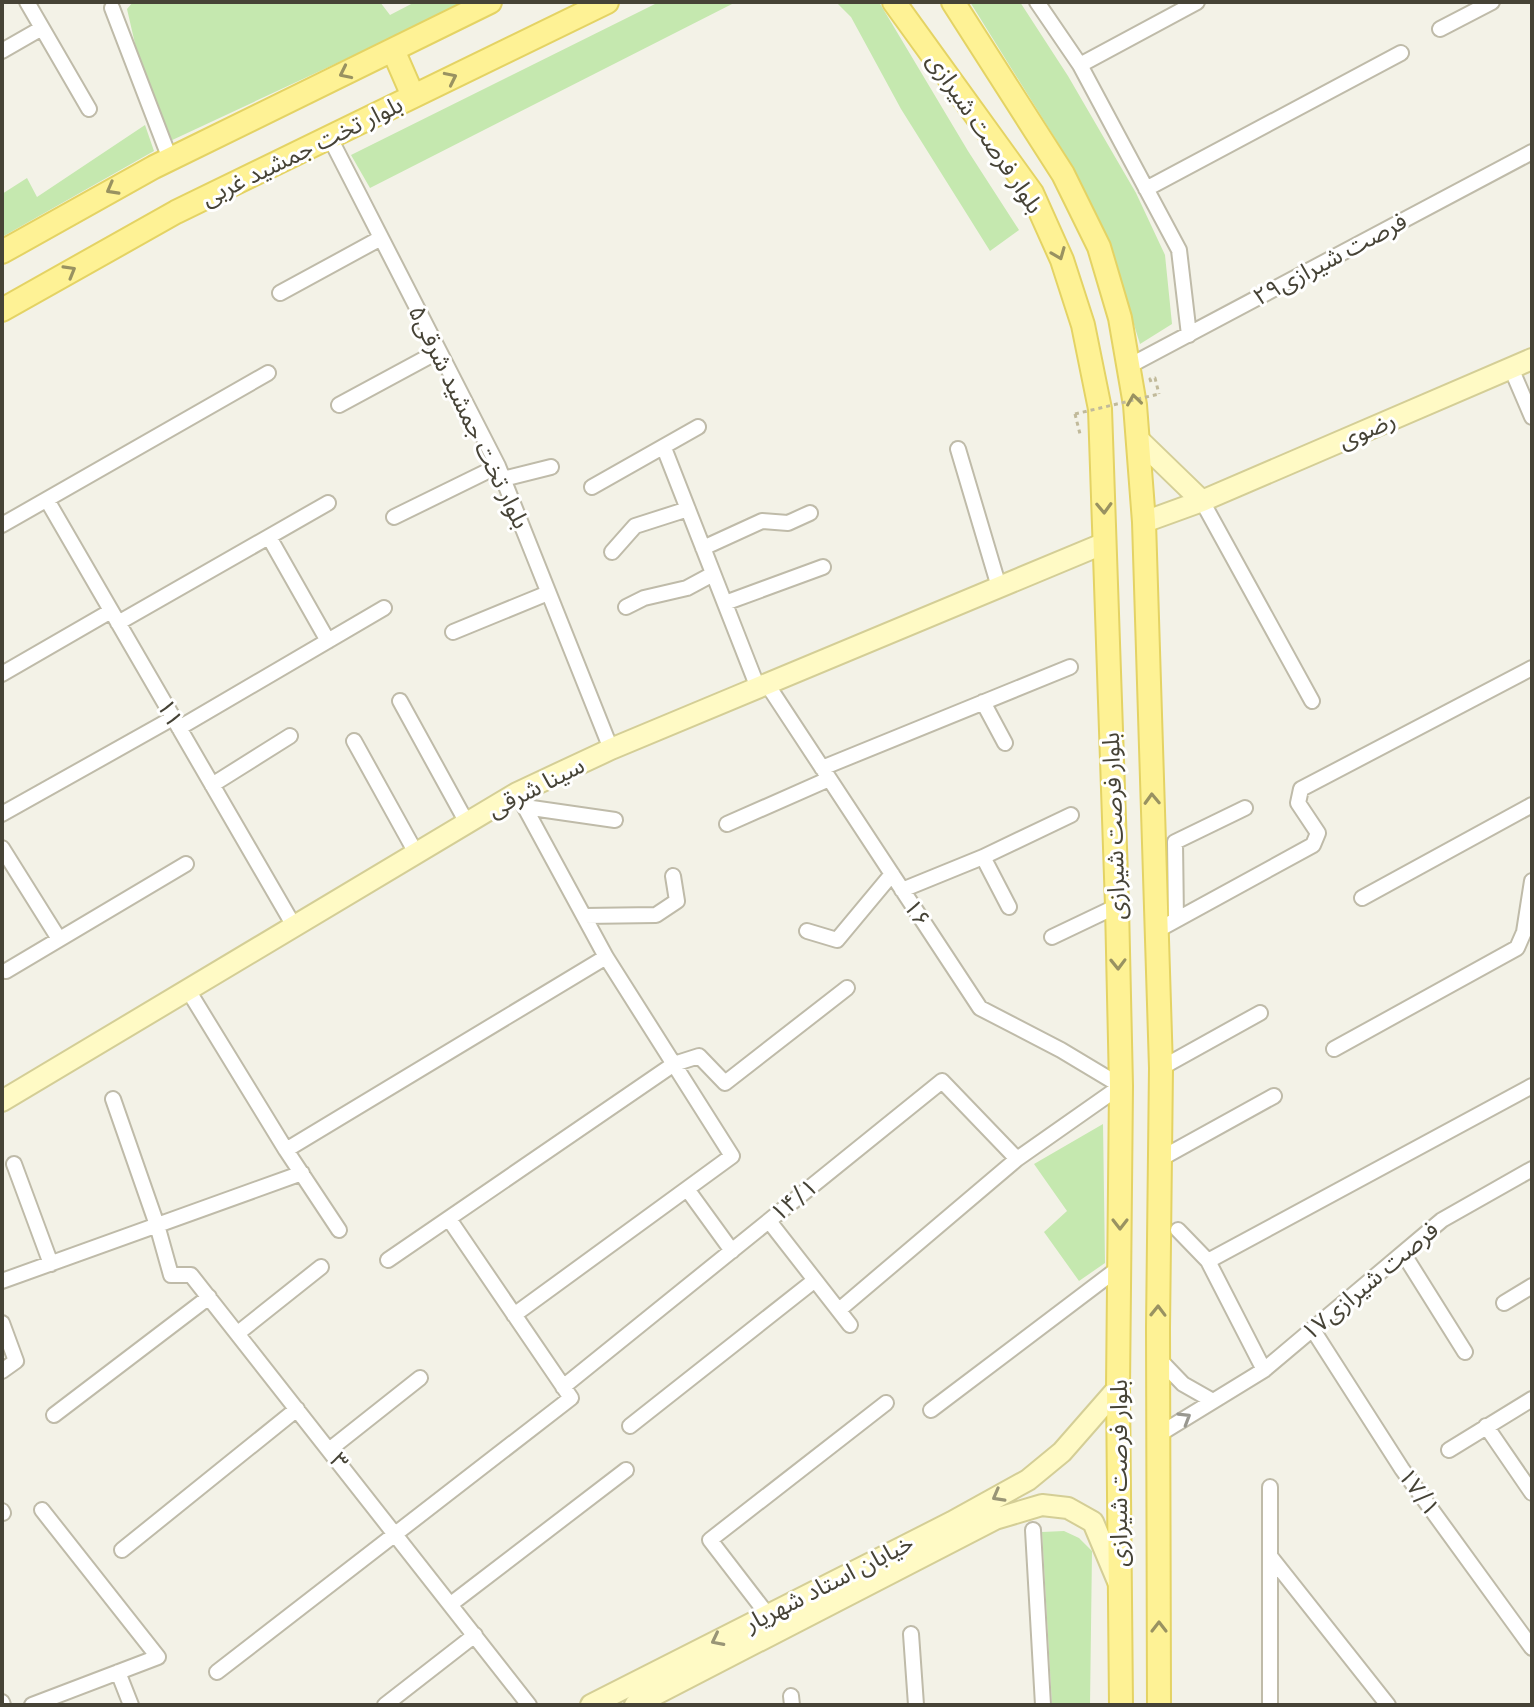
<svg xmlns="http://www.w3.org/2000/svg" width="1534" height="1707" font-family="'Fira Sans Condensed','Noto Sans Arabic',sans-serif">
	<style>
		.green { fill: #c5e8af }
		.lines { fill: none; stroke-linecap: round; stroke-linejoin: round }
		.street-casing { stroke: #bfbba9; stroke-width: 18 }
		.secondary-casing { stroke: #d4ce96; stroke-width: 24 }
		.primary-casing { stroke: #e4d364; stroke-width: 26 }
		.path { stroke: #c1ba9a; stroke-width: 3; stroke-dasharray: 4 4; stroke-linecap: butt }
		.street { stroke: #fff; stroke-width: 14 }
		.secondary { stroke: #fffac5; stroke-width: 20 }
		.primary { stroke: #fef295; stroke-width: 22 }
		.path-bridge { stroke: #c1ba9a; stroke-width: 3; stroke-dasharray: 4 4; stroke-linecap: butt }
		.oneway { stroke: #999261 }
		.oneway2 { stroke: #999890 }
		.oneway3 { stroke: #999576 }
		.labels { text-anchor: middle; stroke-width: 6; stroke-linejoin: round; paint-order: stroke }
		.street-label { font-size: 24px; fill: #464336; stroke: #fff }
	</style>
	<rect width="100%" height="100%" fill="#f3f2e7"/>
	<path class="green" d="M133,2H380L390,15L415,2H468L168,142L136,48L127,9Z
		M659,2H736L370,188L351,155Z
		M836,2H879L968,151L1019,230L990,251L901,109L851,17Z
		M970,2H1020L1068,76L1136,193L1165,255L1172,324L1140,344L1108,241L1073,167Z
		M145,125L154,151L2,237V194L27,178L37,197Z
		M1103,1124L1105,1263L1079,1281L1044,1232L1067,1211L1034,1164Z
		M1064,1531L1079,1538L1092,1551L1090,1705H1052L1042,1532Z"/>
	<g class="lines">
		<g class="street-casing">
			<path id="street" d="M27,2L89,109
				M1037,2L1080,65L1179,250L1189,335
				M112,8L170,159
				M1440,29L1492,2
				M2,51L42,28
				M1080,65L1197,2
				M329,136L498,466L611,749
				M1146,189L1401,53
				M280,293L381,238
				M1129,366L1532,152
				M1511,368L1532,417
				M339,405L439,351
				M664,448L758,688
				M958,449L999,587
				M503,479L551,467
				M592,487L698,427
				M47,500L294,926
				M1202,501L1312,701
				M394,517L498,466
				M2,525L268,373
				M269,537L328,641
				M703,548L762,521L788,523L810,513
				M612,552L635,526L688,509
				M725,603L823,567
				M626,607L644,598L687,588L713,574
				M118,623L328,503
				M453,632L548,593
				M2,674L111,611
				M767,684L980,1008L1061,1050L1121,1086L1017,1159L839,1310
				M400,701L467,823
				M983,702L1005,743
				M179,728L384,608
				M354,741L416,853
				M822,768L1070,667
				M212,785L290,736
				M525,807L615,820
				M2,814L173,718
				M727,824L829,779
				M2,848L59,939
				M983,857L1009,907
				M902,890L983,857L1071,815
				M1362,898L1532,805
				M584,916L656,915L677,901L673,876
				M1176,920L1175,842L1245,808
				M807,931L837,940L892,874
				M1156,931L1313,845L1318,833L1298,803L1301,789L1532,668
				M1052,937L1117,906
				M6,971L186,864
				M188,990L286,1150L339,1230
				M1334,1049L1517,948L1524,932L1532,881
				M1161,1068L1260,1013
				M113,1099L157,1225L171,1275H191L529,1705
				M286,1150L606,957
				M1160,1159L1274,1096
				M14,1164L51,1264
				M687,1189L732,1251
				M769,1221L850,1325
				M1178,1230L1208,1261L1264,1370
				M1403,1253L1465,1352
				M388,1260L674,1064L699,1056L725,1083L847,988
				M1208,1261L1532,1086
				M2,1281L302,1173
				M1504,1303L1532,1286
				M514,1315L732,1156L606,957L517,793
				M2,1323L16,1361L2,1371
				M1313,1330L1402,1469L1532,1648
				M238,1333L321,1267
				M1158,1358L1183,1384L1213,1401
				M563,1387L942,1081L1017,1159
				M931,1410L1120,1267
				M54,1415L209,1297
				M630,1426L815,1280
				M1486,1426L1532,1493
				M1158,1435L1264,1370L1442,1220L1532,1169
				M329,1450L420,1378
				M1449,1450L1532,1399
				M1270,1487V1705
				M2,1511L3,1513
				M1033,1530L1043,1705
				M122,1550L297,1409
				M1270,1556L1388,1705
				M451,1604L626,1470
				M767,1614L710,1540L886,1403
				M911,1634L916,1705
				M118,1672L131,1705
				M217,1672L571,1398L449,1219
				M791,1696L792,1705
				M2,1702L3,1705
				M32,1705L158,1657L42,1510
				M385,1705L475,1635"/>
		</g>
		<g class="secondary-casing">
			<path id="secondary" d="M1138,439L1202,501L1144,522
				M1202,501L1532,359
				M2,1101L517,793L611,749L1105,543
				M591,1705L952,1522L1028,1480L1062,1452L1118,1388
				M635,1705L995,1519L1042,1505L1068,1508L1093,1522L1119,1584"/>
		</g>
		<g class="primary-casing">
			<path id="primary" d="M894,2L1032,193L1062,260L1083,325L1100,409L1117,906L1121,1086L1118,1388L1121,1705
				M953,2L1063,174L1099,247L1120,318L1135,405L1144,522L1161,1068L1158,1328L1159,1705
				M393,50L413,96
				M2,252L154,167L490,2
				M2,310L176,212L607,2"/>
		</g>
		<path class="path" d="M1151,382L1150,379L1155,378L1159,394
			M1075,414L1080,434"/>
		<use href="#street" class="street"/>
		<use href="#secondary" class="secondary"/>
		<use href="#primary" class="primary"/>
		<path class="path-bridge" d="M1075,414L1159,394"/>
	</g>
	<defs><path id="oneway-chevron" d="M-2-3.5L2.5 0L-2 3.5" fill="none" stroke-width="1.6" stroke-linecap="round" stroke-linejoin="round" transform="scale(2)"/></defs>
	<g class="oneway">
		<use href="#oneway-chevron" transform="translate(345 73) rotate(154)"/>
		<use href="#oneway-chevron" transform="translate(451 78) rotate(-26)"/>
		<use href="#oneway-chevron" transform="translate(112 189) rotate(151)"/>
		<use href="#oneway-chevron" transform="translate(1059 254) rotate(68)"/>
		<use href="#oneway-chevron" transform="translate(70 271) rotate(-30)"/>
		<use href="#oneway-chevron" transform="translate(1134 400) rotate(-98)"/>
		<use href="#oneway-chevron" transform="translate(1104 508) rotate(88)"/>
		<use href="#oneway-chevron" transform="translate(1152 799) rotate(-92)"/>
		<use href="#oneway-chevron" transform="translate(1118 964) rotate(89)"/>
		<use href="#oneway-chevron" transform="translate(1120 1224) rotate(90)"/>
		<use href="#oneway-chevron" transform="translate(1158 1311) rotate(-89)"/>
		<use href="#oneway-chevron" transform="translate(1159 1627) rotate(-90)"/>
	</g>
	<use class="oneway2" href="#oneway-chevron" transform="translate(1185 1418) rotate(-31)"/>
	<g class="oneway3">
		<use href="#oneway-chevron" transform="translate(998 1496) rotate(151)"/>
		<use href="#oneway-chevron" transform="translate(717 1640) rotate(153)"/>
	</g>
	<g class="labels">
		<g class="street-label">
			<text transform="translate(985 133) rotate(56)" y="8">بلوار فرصت شیرازی</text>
			<text transform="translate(302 151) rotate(-26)" y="8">بلوار تخت جمشید غربی</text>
			<text transform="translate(1330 259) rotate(-28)" y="8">فرصت شیرازی۲۹</text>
			<text transform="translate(469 417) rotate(64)" y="8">بلوار تخت جمشید شرقی۵</text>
			<text transform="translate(1367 430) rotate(-23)" y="8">رضوی</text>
			<text transform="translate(170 713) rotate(60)" y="8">۱۱</text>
			<text transform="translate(536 787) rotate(-27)" y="8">سینا شرقی</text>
			<text transform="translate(1114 826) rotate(-92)" y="8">بلوار فرصت شیرازی</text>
			<text transform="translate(917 913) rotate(57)" y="8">۱۶</text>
			<text transform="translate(794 1200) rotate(-39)" y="8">۱۴/۱</text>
			<text transform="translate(1370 1281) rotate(-40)" y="8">۱۷فرصت شیرازی</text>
			<text transform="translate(339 1461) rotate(52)" y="8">۳</text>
			<text transform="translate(1119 1473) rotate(-90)" y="8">بلوار فرصت شیرازی</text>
			<text transform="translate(1419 1492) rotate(54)" y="8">۱۷/۱</text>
			<text transform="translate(829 1583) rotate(-27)" y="8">خیابان استاد شهریار</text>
		</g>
	</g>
	<rect width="1534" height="1707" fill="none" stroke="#464336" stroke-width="8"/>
</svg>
